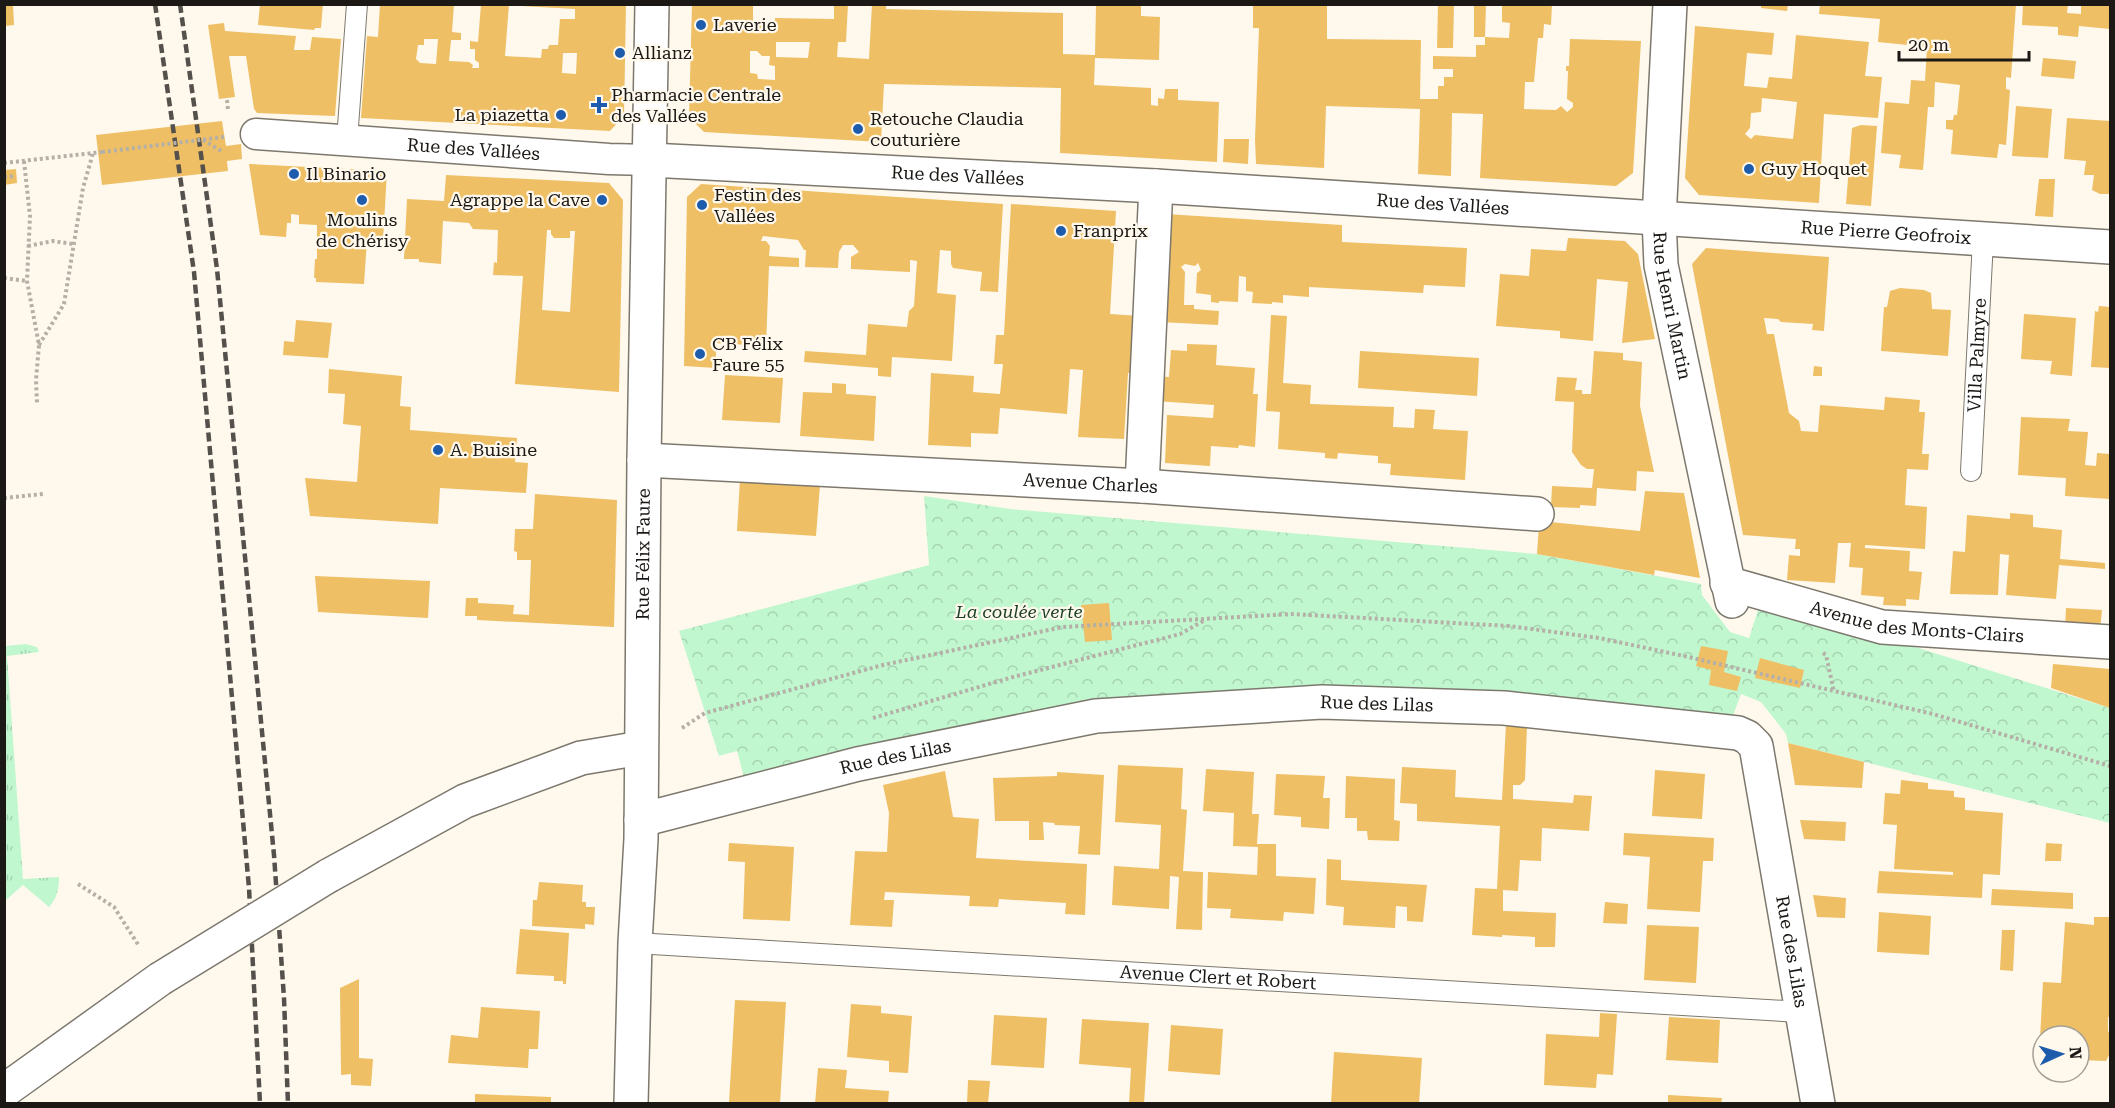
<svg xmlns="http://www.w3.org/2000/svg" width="2115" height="1108" font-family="'Roboto Serif',serif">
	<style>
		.grass { fill: url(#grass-tufts) }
		.park { fill: url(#park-crowns) }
		.building { fill: #efbf65; fill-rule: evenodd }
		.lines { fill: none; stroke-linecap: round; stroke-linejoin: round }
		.service-casing { stroke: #7d786e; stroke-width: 22 }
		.pedestrian-casing { stroke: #7d786e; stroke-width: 33 }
		.minor-casing { stroke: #7d786e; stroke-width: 36 }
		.path { stroke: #b5b0a7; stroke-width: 4; stroke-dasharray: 3 3; stroke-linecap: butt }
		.service { stroke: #fff; stroke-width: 20 }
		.pedestrian { stroke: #fff; stroke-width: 30 }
		.minor { stroke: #fff; stroke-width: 33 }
		.rail { stroke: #54504b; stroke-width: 4.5; stroke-dasharray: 9 4.5; stroke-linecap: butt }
		.minor-bridge-casing { stroke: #7d786e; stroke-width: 36; stroke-linecap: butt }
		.path-bridge { stroke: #b5b0a7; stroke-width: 4; stroke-dasharray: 3 3; stroke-linecap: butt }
		.minor-bridge { stroke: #fff; stroke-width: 33 }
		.poi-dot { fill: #1d5cad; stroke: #fff9ed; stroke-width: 2 }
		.labels { text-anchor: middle; stroke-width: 4.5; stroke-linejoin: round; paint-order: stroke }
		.poi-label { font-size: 18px; fill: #1b1815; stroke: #fff9ed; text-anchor: start }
		.street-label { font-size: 18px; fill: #1b1815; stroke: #fff9ed }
		.park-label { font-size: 18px; font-style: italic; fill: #1b3f27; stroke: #fff9ed }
	</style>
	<defs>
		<pattern id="grass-tufts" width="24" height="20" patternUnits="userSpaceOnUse" patternTransform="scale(1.5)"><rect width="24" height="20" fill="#c1f7cf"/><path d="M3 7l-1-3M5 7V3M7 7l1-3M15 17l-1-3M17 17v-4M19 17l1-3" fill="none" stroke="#a5d3b1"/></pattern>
		<pattern id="park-crowns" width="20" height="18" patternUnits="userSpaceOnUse" patternTransform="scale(1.5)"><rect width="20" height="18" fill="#c1f7cf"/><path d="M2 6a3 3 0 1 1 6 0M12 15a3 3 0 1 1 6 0" fill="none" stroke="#a5d3b1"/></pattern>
	</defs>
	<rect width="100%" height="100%" fill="#fff9ed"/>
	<path class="grass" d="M26,644L37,647L39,652L7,656L23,879L59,877C59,890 57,898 49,907L23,885L5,901V646Z"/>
	<path class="park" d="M924,496L1010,509L1537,554L1701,584L1702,595L1730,632L1749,638L1758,610L1774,607L1893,640L2110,708V823L1788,743L1786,734L1761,702L1741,694L1731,721L1028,714L924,733L745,781L737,751L719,756L679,631L929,565Z"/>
	<path class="building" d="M4,4H13L14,25L4,26Z
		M260,4H323L321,28H315L314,30L258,25Z
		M380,4H454L452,32L461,33V40H451L449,61L469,62L473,65L472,68H479V63L475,60V49H470V41L478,42L481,4H509L505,56L541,58L542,49H548L549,45H558L560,19H575V9L521,6V4H626L624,116L610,131L361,118L367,36L378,37ZM424,39H438L436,64L420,63L416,59L418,45H424ZM563,53H577L576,74L562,73Z
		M692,4H753V24L775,25V18L834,19V4H848L846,42H838L837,57L869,59L872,4H886V9L1063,13V54L1095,55L1096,4H1141V16L1160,17L1159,60L1095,58L1094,85L1151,88V105L1158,106V98L1164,99L1165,89H1178V100L1219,102L1217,162L1060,153L1061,88L884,84L881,142L704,132L689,117ZM776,42H810L808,58L776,57ZM750,51H757L762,56H770L769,65L775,66V80L758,79L757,74L750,73Z
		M1253,4H1327V39L1421,40L1420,99H1438V86H1444V77H1453V69H1433V56L1476,57V45H1485V37L1509,38L1510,23L1502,22V4H1552L1551,25L1544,24L1543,38H1538L1534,82H1525L1524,109L1556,110L1561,106L1567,112L1573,107V103L1567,99L1568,71H1566V66H1569L1570,39L1641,41L1633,173L1616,186L1480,178L1483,114L1452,113L1451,176L1418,174L1420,109L1326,106L1324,168L1256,164L1255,140L1259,28H1253Z
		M1438,4H1454L1453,48H1437Z
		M1474,4H1486L1485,37H1474Z
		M1761,4H1788L1787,11L1761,8Z
		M1820,4H2016L2011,78L2006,77V89L2010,90L2006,145L1999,144L1997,158L1951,154L1953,130L1946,129V120H1953L1954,115H1957L1960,85L1935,82L1934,107H1928L1923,170L1899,168L1901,155L1881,153L1885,102L1909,104L1911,80L1925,81L1927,47L1878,42L1880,19L1819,14Z
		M2023,4H2068L2067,13L2081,14V4H2110V29L2079,26L2078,37L2058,35V27L2022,25Z
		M224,23L225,31L296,36L294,50H310L312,37L341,39L335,116L257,113L254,109L246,56H229L235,97L219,99L208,25Z
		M1695,26L1774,33L1772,55L1747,53L1744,86L1767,88L1769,77L1792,79L1796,35L1869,42L1865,76L1882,77L1878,118L1824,114L1819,203L1699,195L1685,178ZM1762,98L1797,102L1793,139L1755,135L1751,139L1745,134L1750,128L1751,113L1761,112Z
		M2043,58L2076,61L2074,79L2041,76Z
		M2016,106L2052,109L2048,158L2012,156Z
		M2067,118L2110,121V194H2100L2092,190L2094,175H2084L2086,161L2064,159Z
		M222,121L226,146L241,144L242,159L227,161L228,171L102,185L96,135Z
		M1861,125L1877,126L1871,206L1846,204L1852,128Z
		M1224,139H1249L1248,164L1223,162Z
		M249,164L387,171L383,241L367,240L364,284L316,282V278H314L315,259H317V225L299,224V215L291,214V223H287L286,237L260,235Z
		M16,169L17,183L4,185V170Z
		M446,175L609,183L623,200L619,392L515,384L523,276L493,275L494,262L497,263L498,230L473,229L469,223L443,221L441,264L419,262V259H404L407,199L444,201ZM547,230H551V234L554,238H570V231H575L570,312L542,310Z
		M2039,179H2055L2053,217L2035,216Z
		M701,184L1003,204L998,292L980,291L982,272L953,268L951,264V251L940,250L937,293L956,295L952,361L892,357L891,377L878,376V368L804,362L805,351L866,355L868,324L907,327L909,311L914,306L917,261L910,260V272L851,269V257L859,252L853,245H843L839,252L838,268L805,267L806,250H804L798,240L763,236L761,241H766L770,246L769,256L799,258V267L769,266L766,346L716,343V368L684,366L687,197Z
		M1011,204L1116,211L1110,314L1140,316L1137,373H1128L1124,439L1078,437L1083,370L1070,369L1067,414L1000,408L998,434L971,433V447L928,445L931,373L974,376L973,392L1000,394L1003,364H994L996,335H1004Z
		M1166,214L1342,225V242L1467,248L1465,287L1424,285L1423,293L1309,287V297L1283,295V303L1272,302V304L1252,303L1253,292L1246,291V277L1239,276L1238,302L1219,301V303L1211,302V295L1196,293L1197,273L1201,270L1198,263L1195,266L1185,264L1181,267L1185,272L1184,305H1194V309L1219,311L1218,325L1160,322Z
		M1568,238L1625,241L1638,254L1655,339L1622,343L1628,282L1597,279L1593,341L1560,338V331L1496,326L1500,274L1529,276L1531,249L1566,251Z
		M1706,248L1829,257L1824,331L1812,330L1813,324L1781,322L1778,319L1764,318L1767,334H1774L1789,413L1799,421L1801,431L1818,432L1820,405L1884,410L1885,397L1920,400L1919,412H1925L1922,454H1929L1928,470L1907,469L1905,505L1927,507L1925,549L1865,545V548L1910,551L1909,571L1922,572L1919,600L1906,599V606L1883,605L1884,597L1861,595L1863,568L1849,567L1851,543H1838L1835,583L1787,580L1789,555L1800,556V549H1795L1796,539L1743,535L1692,264Z
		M1900,288L1924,290L1931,293L1932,309L1951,310L1948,356L1881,351L1884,307H1887L1890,291Z
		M2099,306L2110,307V368L2091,367L2095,311L2098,312Z
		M2024,314L2076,318L2072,376L2050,374L2052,361L2021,359Z
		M1271,315L1287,316L1283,383L1311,385L1310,404L1394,407L1393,427L1414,428L1415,409L1435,410L1433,429L1468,431L1465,480L1390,475L1391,464L1378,463V456L1338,453L1337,459L1325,458V453L1278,449L1280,412L1266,411Z
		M296,320L332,323L328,358L283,355L284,341L294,342Z
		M1187,344L1217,345L1216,365L1255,368L1253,394H1258L1255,447L1239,445L1238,448L1211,446L1210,466L1165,463L1167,415L1213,418L1214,405L1155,401L1156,376L1169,377L1171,350L1187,351Z
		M1360,351L1479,358L1477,396L1358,388Z
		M1594,351L1623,353V360L1642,362L1640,406L1654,472L1637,471L1636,491L1597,488L1596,506L1580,505V508L1551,507L1552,486L1592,488L1594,469H1587L1581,465L1572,452L1574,402L1555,401L1557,377L1577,378L1575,390H1582V394H1591Z
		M1814,366L1822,367V376H1813Z
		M329,369L402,376L400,406L411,407L410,430L517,438L515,462L528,463L526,493L440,488L438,524L310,516L305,478L357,482L361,426L343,424L345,394L328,393Z
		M725,375L783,378L780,423L722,420Z
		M832,383L846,384V394L876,396L874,441L800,436L803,392L832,393Z
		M2021,417L2070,419L2068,431L2088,432L2085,465L2096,466L2097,453L2110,454V499L2065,496L2066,478L2018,475Z
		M740,479L820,485L816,536L737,531Z
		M1645,491L1684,493L1700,578L1655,570L1654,575L1537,554L1539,524L1551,525L1550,522L1640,531Z
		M535,494L617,500L614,627L477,620V616H465L466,598H478V603L514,605L513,614L529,615L531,560H517V552L514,551L515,529H533Z
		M2010,513L2033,515V527L2062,530L2060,559L2105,563V569L2059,565L2056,599L2006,595L2009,555L2000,554L1998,595L1950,594L1953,551L1965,552L1967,515L2010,519Z
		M315,576L430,581L428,618L318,612Z
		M1109,603L1112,640L1085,642L1081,605Z
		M2066,608L2102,610L2100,630L2065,628Z
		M1701,646L1728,651L1724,672L1741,677L1737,691L1709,685L1711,670L1696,666Z
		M1760,658L1804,670L1800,688L1755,678Z
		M2053,664L2110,669V708L2051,688Z
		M1506,724L1527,726L1525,780L1520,785H1513V799L1573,803L1574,795L1592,796L1589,831L1542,828L1541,861L1520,860L1518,891L1503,890V911L1556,913L1555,947H1535V937L1502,935V937L1472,935L1475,888L1497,889L1500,826L1417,821V804L1400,803L1402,767L1456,770L1455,797L1502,800Z
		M1788,743L1864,762L1862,788L1795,785Z
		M1118,765L1183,768L1181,809L1187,810L1183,871L1203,872L1202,930L1176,929L1179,877L1170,876L1169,909L1112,905L1114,866L1159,869L1161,825L1115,822Z
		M1206,769L1254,772L1252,814H1259L1257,844H1276V876L1316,878L1314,914L1284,912L1283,921L1230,918L1231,909L1207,908L1208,872L1257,875L1258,847L1233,846L1234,813L1203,811Z
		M1655,770L1705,774L1702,819L1652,816Z
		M945,771L953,817L979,819L976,858L1087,864L1085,915L1065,914L1066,903L999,899L998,907L969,906L970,896L885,892L884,900H894L892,927L850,925L855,851L887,852L889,813L883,785Z
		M1057,772L1104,775L1100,855L1078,854L1080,826L1055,825L1054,823L1043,822L1044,840H1029V821H995L993,778L1057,776Z
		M1276,774L1325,776L1323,798H1330L1329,829L1301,827V817L1274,815Z
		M1346,776L1395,779L1394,820L1400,821L1399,841L1368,840L1367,831H1357V818H1345Z
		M1901,780L1928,783V789L1954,791V797L1965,798V810L2003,813L2000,875L1983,874L1982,898L1877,893L1879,871L1953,875V872L1894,869L1897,825L1883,824L1885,793L1900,794Z
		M1800,820L1846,822L1845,841L1804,839Z
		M1624,833L1714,838L1713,861H1703L1700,912L1647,909L1650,857L1623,855Z
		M729,843L794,847L790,921L743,919L745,862L728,861Z
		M2046,843L2062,844L2061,861H2045Z
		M1327,859L1341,860V880L1427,885L1423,922L1407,921V907L1396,906L1395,928L1343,925L1344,907L1326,905Z
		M539,882L583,885L582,902H586V907H595L594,925L585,924V929L532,926L533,900H537Z
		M1992,889L2073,893V909L1991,905Z
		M1813,895L1846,898L1845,918L1817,917Z
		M1605,902L1628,904L1627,924L1603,923Z
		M1879,912L1931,916L1929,955L1877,952Z
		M2094,917H2110V1017H2108V1031L2110,1034V1053L2106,1061L2079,1060V1036H2043V1058H2039L2043,982L2061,983L2065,922L2094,925Z
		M1647,925L1699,927L1696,983L1644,980Z
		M520,929L569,933L566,984H563V981H554V976L516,974Z
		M2002,930H2015L2013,971L2000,970Z
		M359,979V1058L373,1059L371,1086L351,1085V1074L341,1075L340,988Z
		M735,1000L786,1002L780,1104L729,1103Z
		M851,1004L881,1006V1013L912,1016L908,1073L889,1072V1061L847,1057Z
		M481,1007L540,1011L538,1049H529L528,1068L448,1063L451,1035L478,1038Z
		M1600,1013L1617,1014L1613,1075L1597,1074L1596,1088L1544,1085L1546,1034L1599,1037Z
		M994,1015L1047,1018L1044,1068L991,1065Z
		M1669,1017L1720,1020L1718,1063L1666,1060Z
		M1082,1019L1149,1023L1144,1104H1129L1131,1068L1079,1064Z
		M1171,1025L1223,1029L1220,1075L1168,1071Z
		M1334,1052L1422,1058L1419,1104H1331Z
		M818,1068L847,1070L845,1088L889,1091L888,1104H815Z
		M968,1080L990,1081L988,1104H967Z
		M475,1094L551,1097V1104H475Z
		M1668,1095L1722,1098L1721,1104H1668Z"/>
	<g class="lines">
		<g class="service-casing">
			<g id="service">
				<path d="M347,140L357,4"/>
				<path id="s1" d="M1971,471L1983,240"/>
				<path id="s2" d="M635,943L1801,1012"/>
			</g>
		</g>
		<g class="pedestrian-casing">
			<g id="pedestrian">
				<path id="s3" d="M256,134L609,159L650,160"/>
			</g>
		</g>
		<g class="minor-casing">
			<g id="minor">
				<path id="s4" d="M1670,4L1659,219L1661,265L1732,601"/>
				<path id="s5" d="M650,160L1156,186L2110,247"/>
				<path id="s6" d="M644,460L1142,486L1537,514"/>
				<path d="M1142,486L1156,186"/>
				<path id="s7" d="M1727,583L1882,627L2110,642"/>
				<path id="s8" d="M641,820L858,764L1096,716L1322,702L1504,708L1738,733L1747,737L1756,746L1818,1104"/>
				<path d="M328,876L465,801L581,758L641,748"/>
				<path d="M4,1091L160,979"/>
				<path id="s9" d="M631,1104L635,943L641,839L644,460L652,4"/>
			</g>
		</g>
		<path class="path" d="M227,100L228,110
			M203,140L223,152
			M24,161L30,216L27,281L39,345L36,380L37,403
			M4,163L102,152
			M4,177L16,176
			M28,246L53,241L73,244
			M4,278L27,281
			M39,345L64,304L83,188L93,153
			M4,498L43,494
			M1823,653L1826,655L1834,692
			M873,718L1013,677L1180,634L1205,620
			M682,728L705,713L883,665L1063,627L1291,614L1509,626L1599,638L1684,656L1933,714L2110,766
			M78,884L114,907L139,946"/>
		<use href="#service" class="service"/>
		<use href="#pedestrian" class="pedestrian"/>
		<use href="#minor" class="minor"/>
		<path class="rail" d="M155,4L194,272L249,888L260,1104
			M180,4L217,269L274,855L284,998L288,1104"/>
		<g class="minor-bridge-casing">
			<path id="minor-bridge" d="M160,979L328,876"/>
		</g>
		<path class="path-bridge" d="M102,152L224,137"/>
		<use href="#minor-bridge" class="minor-bridge"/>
	</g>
	<g class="poi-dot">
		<circle cx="701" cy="25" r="6"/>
		<circle cx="620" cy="53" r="6"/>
		<path d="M596 96h6v6h6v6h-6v6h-6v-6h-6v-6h6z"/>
		<circle cx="561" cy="115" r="6"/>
		<circle cx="858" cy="129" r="6"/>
		<circle cx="1749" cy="169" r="6"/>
		<circle cx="294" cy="174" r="6"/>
		<circle cx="362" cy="200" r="6"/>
		<circle cx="602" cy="200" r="6"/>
		<circle cx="702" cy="205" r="6"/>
		<circle cx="1061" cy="231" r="6"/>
		<circle cx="700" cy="354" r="6"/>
		<circle cx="438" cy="450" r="6"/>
	</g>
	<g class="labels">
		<g class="poi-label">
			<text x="713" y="31">Laverie</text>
			<text x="632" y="59">Allianz</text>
			<text x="611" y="101">Pharmacie Centrale<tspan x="611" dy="21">des Vallées</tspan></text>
			<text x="549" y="121" text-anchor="end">La piazetta</text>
			<text x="870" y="125">Retouche Claudia<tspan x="870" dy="21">couturière</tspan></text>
			<text x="1761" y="175">Guy Hoquet</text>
			<text x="306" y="180">Il Binario</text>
			<text x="714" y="201">Festin des<tspan x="714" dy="21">Vallées</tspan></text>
			<text x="590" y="206" text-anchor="end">Agrappe la Cave</text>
			<text x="362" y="226" text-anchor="middle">Moulins<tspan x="362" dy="21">de Chérisy</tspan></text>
			<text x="1073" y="237">Franprix</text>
			<text x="712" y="350">CB Félix<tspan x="712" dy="21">Faure 55</tspan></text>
			<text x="450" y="456">A. Buisine</text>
		</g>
		<g class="street-label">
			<text dy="6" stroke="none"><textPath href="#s3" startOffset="218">Rue des Vallées</textPath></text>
			<text dy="6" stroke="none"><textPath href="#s5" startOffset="308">Rue des Vallées</textPath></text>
			<text dy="6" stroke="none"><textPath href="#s5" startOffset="794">Rue des Vallées</textPath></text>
			<text dy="6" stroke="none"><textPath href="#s5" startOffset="1238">Rue Pierre Geofroix</textPath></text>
			<text dy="6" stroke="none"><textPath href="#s4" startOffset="303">Rue Henri Martin</textPath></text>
			<text dy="6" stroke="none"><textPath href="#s1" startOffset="116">Villa Palmyre</textPath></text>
			<text dy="6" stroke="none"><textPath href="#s6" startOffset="447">Avenue Charles</textPath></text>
			<text dy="6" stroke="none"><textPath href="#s9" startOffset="550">Rue Félix Faure</textPath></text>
			<text dy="6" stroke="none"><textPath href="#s7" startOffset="195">Avenue des Monts-Clairs</textPath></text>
			<text dy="6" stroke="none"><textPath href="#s8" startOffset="748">Rue des Lilas</textPath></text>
			<text dy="6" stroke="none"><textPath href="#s8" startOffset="262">Rue des Lilas</textPath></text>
			<text dy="6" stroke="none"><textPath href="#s8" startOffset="1342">Rue des Lilas</textPath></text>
			<text dy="6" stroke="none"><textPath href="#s2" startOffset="584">Avenue Clert et Robert</textPath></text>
		</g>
		<g class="park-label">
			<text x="1019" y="618">La coulée verte</text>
		</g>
	</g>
	<rect width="2115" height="1108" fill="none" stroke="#1b1815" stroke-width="12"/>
	<g transform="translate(2061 1054) rotate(86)"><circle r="28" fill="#fff9ed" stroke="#a49f97" stroke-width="1.5"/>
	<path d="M0-4.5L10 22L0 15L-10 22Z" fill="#1d5cad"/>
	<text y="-9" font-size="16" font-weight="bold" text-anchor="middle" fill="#1b1815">N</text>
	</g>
	<path d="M1899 51v9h130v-9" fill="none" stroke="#1b1815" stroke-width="3"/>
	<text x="1908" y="51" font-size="18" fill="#1b1815" stroke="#fff9ed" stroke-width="4.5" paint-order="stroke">20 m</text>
</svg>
